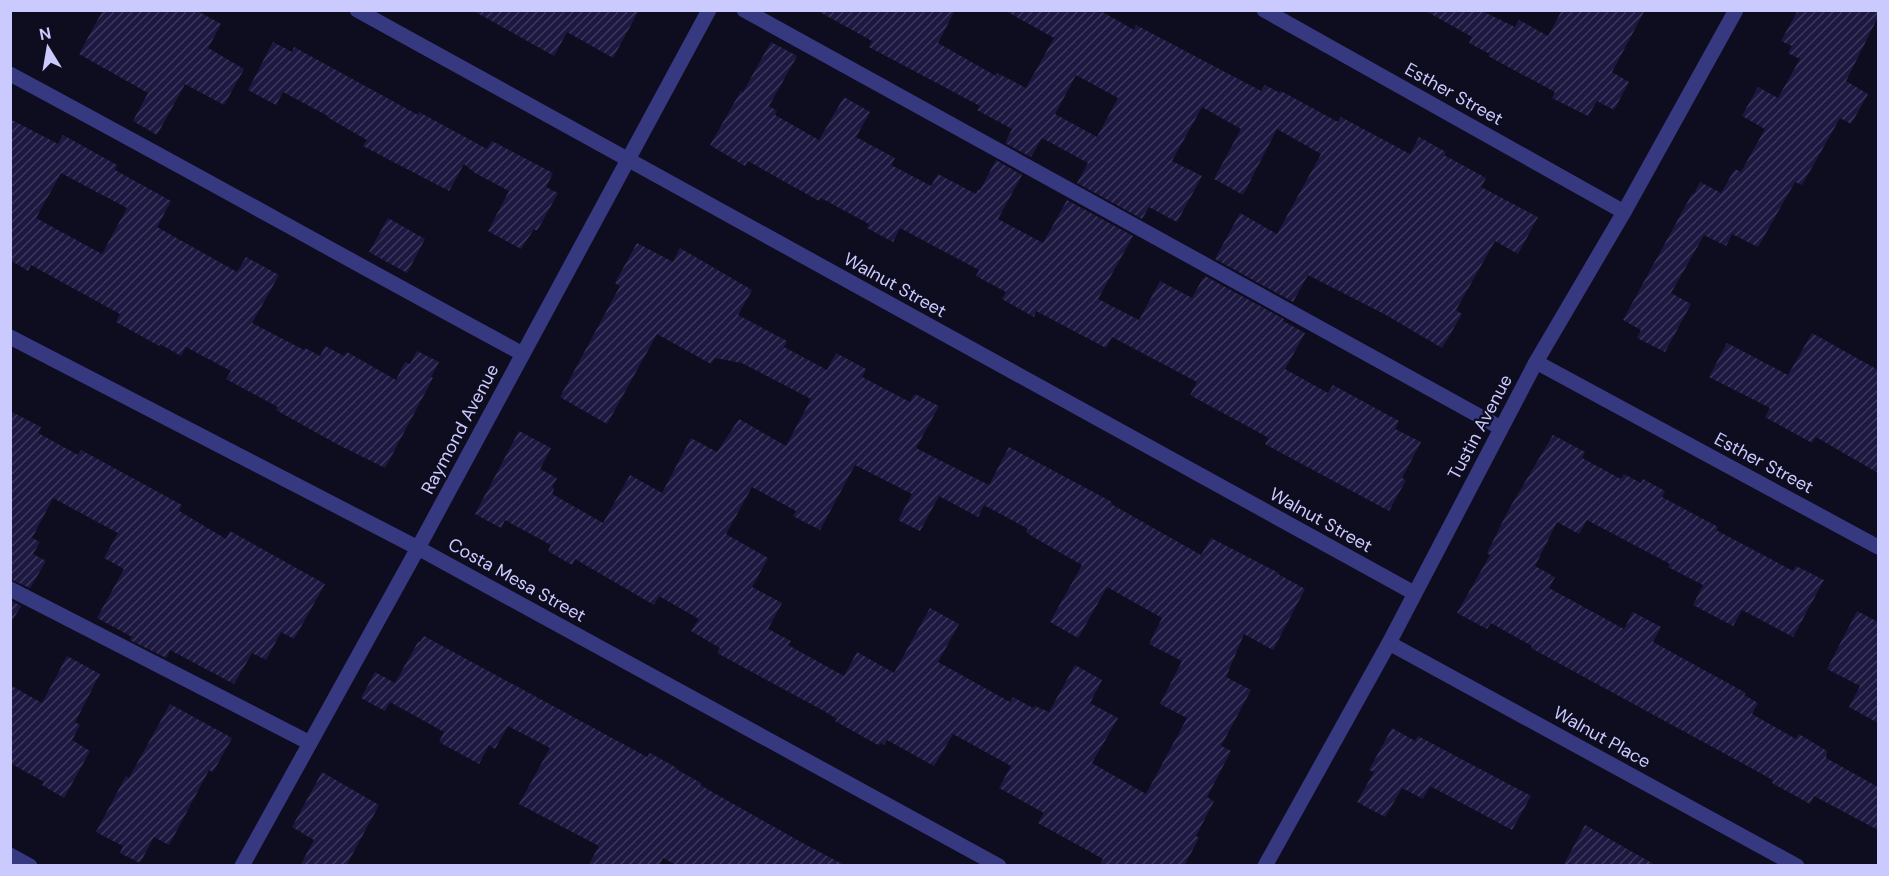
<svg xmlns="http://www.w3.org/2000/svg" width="1889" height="876" font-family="'DM Sans',sans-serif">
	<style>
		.building { fill: url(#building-hatch); fill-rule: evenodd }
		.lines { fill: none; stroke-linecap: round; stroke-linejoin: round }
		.service { stroke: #36397f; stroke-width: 15 }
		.minor { stroke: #36397f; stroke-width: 15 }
		.tertiary { stroke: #36397f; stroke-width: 15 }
		.labels { text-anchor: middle; stroke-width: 4.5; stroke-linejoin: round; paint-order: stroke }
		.street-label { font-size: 18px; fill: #cbcaff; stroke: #0e0c1f }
	</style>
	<defs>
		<pattern id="building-hatch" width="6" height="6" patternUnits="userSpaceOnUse" patternTransform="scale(1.5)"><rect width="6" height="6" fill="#1d1840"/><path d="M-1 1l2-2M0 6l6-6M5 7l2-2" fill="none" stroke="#3c385d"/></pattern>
	</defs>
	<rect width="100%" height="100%" fill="#0e0c1f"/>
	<path class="building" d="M103,10H196L221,24L208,48L244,69L224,105L185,84L157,135L133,121L148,93L79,54Z
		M472,10H639L613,58L567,32L554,56Z
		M816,10H955L938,43L996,76L997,73L1026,88L1054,38L1004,10H1099L1134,30L1136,25L1261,91L1265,85L1280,93L1281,91L1338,122L1341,117L1410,154L1419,137L1446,152L1444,155L1486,178L1481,187L1538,217L1518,254L1495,241L1456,310L1462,314L1442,348L1386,315L1308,275L1293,302L1215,259L1240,213L1277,234L1321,154L1277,129L1243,195L1214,179L1241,129L1202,107L1172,161L1202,176L1177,222L1149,207L1142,219L1077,183L1088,163L1042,138L1031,157L1005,143L1012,129L977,110L980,106L869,47L872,41ZM1076,75L1118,98L1097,137L1055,114Z
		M1424,10H1480L1515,27L1519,20L1548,36L1562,10H1645L1612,72L1629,82L1614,110L1597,101L1588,116L1552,98L1555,92L1488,56L1490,54L1469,43L1472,37Z
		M1798,10H1878V17L1846,81L1868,94L1851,124L1840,118L1802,185L1795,182L1758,247L1732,234L1726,246L1704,235L1671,293L1691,304L1665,352L1637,338L1641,330L1623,320L1692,194H1694L1700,182L1721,193L1735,169L1741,172L1765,129L1742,116L1758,87L1778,98L1800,59L1788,53L1792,46L1781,41Z
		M273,42L292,52L294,47L418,115L419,112L487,149L492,141L553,173L546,187L558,193L537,231L534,229L521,249L488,231L509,191L475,173L464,164L449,191L363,146L367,140L327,117L328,116L283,92L276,105L248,90Z
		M771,42L797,56L769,106L777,111L775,115L819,140L844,97L870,112L856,137L895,158L891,165L931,186L938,174L976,194L978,189L980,190L996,160L1022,175L998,219L1043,243L1067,200L1133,236L1098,299L1139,320L1160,281L1192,298L1203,278H1204L1205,276L1284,319L1283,321L1305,333L1285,369L1328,393L1333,385L1399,421L1395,429L1421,442L1402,478L1406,480L1389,511L1265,444L1269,438L1190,395L1197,382L1112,337L1106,348L1036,311L1034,317L1002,299L1006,292L976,276L979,270L900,228L893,242L867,228L869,224L821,198L819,201L748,161L745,166L710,145L741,91L743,92Z
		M10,119L58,144L63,135L117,165L115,170L171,201L157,227L237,272L246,257L279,275L252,323L304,350L305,348L320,356L325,346L344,356L347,352L396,380L405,362L410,364L417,351L439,362L431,377L433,378L385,468L335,443L276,410L278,407L226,379L231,371L186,347L181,356L160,344L159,346L116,322L120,314L31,265L28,271L12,261L10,264ZM61,173L127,208L102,254L36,218Z
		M388,218L425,239L407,273L369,252Z
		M637,243L673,262L680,248L752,290L738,315L787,341L784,347L827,370L836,353L866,369L862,377L910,402L915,394L939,406L916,448L967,474L989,485L1009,447L1112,502L1111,504L1201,555L1211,538L1279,573L1278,574L1305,589L1273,650L1244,634L1226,677L1251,690L1221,746L1231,751L1207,797L1214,801L1196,836L1199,838L1184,866H1099L1103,859L1038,823L1044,813L999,788L1011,766L953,734L934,766L887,740L884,745L881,743L878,745L835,721L837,719L824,711L717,653L720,648L691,631L699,619L659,596L654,605L575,559L572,565L548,551L551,545L505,520L501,528L475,514L519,431L551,448L540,469L557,478L552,487L554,489L552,494L603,523L630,475L662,493L691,438L717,452L739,419L786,446L811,399L742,363L715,358L711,364L657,334L607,424L560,397L620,286L615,283ZM855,465L912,494L898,520L920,531L939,496L978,517L984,505L1028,529L1026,532L1035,538L1082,565L1050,622L1078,638L1107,587L1162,618L1149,644L1182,661L1160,704L1187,718L1146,794L1092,763L1118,718L1090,703L1102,680L1075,665L1049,712L1035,706L1033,708L1013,697L1010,702L938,662L959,624L930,608L894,673L857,652L844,676L788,645L791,641L768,629L782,603L752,587L768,558L726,534L752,487L796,511L793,516L820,530Z
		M1812,333L1878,370V473L1816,437L1812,443L1765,417L1770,408L1709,377L1727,343L1788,375Z
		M10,411L41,427L38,433L78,455L81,450L182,505L179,511L226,539L230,531L325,584L294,639L281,632L266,660L252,653L234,684L170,650L166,658L130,640L132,637L97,618L124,569L104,558L118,533L53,498L32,538L40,542L33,554L46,561L30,588L10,579Z
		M1553,435L1585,452L1582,458L1621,479L1624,474L1641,483L1643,479L1665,491L1662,497L1718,527L1716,530L1793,571L1796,566L1824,580L1793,637L1742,610L1733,626L1693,605L1703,585L1668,567L1670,564L1587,520L1579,534L1557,522L1535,566L1555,577L1549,588L1624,629L1633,612L1661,627L1653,642L1746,693L1744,695L1758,703L1752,714L1796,739L1799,734L1827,751L1826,758L1878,787V830L1814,796L1810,804L1772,783L1773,780L1531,648L1532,646L1491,623L1487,629L1457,613L1490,555L1487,553L1509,509Z
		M10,600L21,606L10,624Z
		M1857,611L1878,622V723L1849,707L1860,686L1827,669Z
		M424,636L647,757L650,753L677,768L676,769L701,783L700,785L799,841L846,866H678L663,858L659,866H588L599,846L519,804L550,748L508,726L495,749L489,745L479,764L439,742L444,732L390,702L385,711L361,698L375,672L395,683L418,642H420Z
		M67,656L100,674L75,722L80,725L72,740L90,751L64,798L42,785L44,782L10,763V685L42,703Z
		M170,704L232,738L213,772L209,770L169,845L154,837L140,863L120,853L123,846L96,832L126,776L129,778Z
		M1392,728L1415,741L1418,736L1531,796L1512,830L1430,786L1423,799L1402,788L1385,817L1357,802L1374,772L1369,770Z
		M322,772L379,805L346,866H300L314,840L292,827Z
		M1585,825L1657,866H1563Z"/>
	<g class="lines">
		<path class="service" d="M744,10L1501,428
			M10,74C182,166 352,262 523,354
			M10,589L310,743"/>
		<path class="minor" d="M357,10L1414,593
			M1264,10L1624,212
			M10,337L418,548L999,866
			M1536,362L1878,547
			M1389,643L1797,866
			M242,866L418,548L709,10"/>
		<path class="tertiary" d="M10,855L30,866
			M1265,866L1389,643L1536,362L1624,212L1736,10"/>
	</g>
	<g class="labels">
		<g class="street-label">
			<text transform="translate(1454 94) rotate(29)" y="6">Esther Street</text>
			<text transform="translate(895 285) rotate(29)" y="6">Walnut Street</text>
			<text transform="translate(1480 427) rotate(-62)" y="6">Tustin Avenue</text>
			<text transform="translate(460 429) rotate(-62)" y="6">Raymond Avenue</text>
			<text transform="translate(1764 463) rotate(28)" y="6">Esther Street</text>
			<text transform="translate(1321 520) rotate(29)" y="6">Walnut Street</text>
			<text transform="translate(517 580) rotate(29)" y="6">Costa Mesa Street</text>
			<text transform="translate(1602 737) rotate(29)" y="6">Walnut Place</text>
		</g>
	</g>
	<rect width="1889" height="876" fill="none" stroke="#cbcaff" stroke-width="24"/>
	<g transform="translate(48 48) rotate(349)" stroke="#0e0c1f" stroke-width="4.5" paint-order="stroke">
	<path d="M0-4.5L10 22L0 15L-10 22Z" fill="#cbcaff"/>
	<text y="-9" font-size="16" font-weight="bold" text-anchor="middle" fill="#cbcaff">N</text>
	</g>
</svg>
